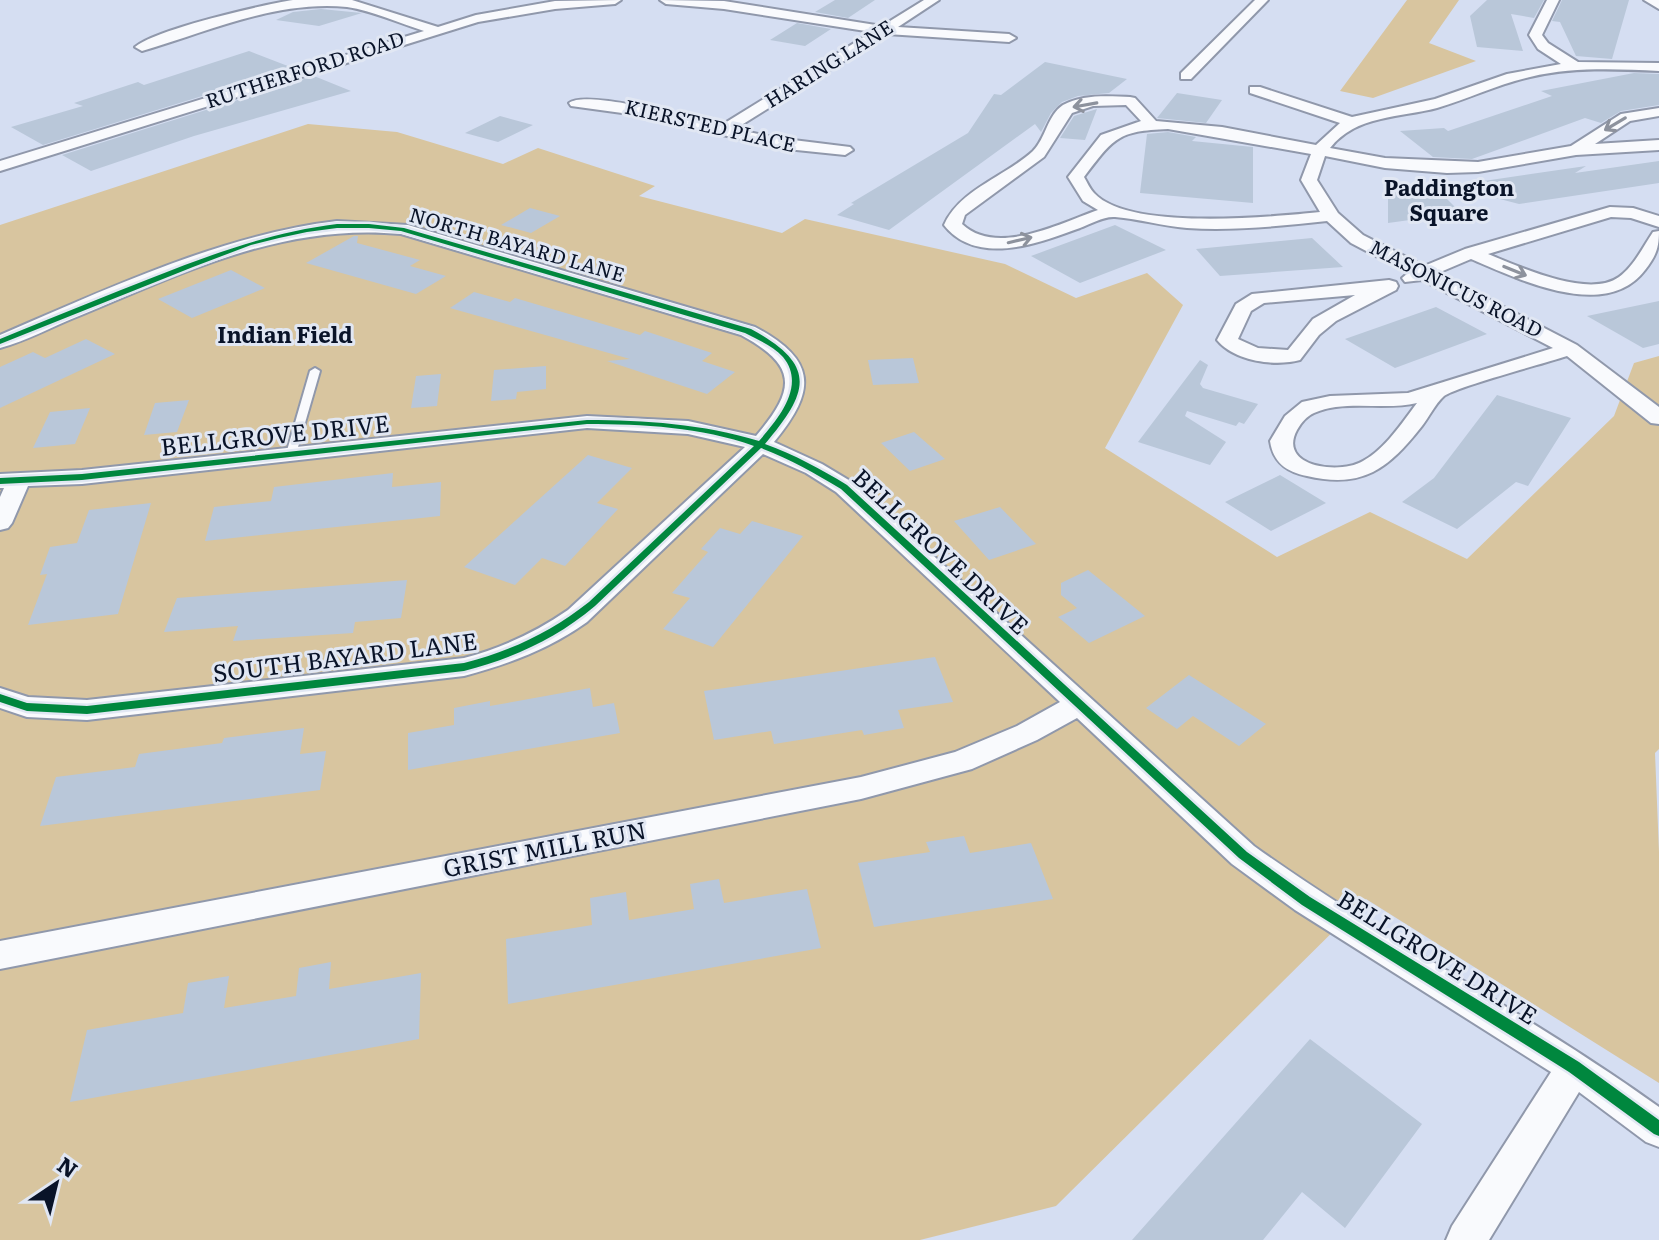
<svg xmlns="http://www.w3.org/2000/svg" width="1659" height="1240" font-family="Literata,serif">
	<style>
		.green { fill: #d8c59f }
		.building { fill: #b9c7d9 }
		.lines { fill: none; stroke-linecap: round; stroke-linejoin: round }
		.service-casing { stroke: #9098ab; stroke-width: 4 }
		.minor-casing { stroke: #9098ab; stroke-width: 4 }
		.service { fill: #f9fafd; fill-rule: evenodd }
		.minor { fill: #f9fafd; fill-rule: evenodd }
		.cycleway-casing { stroke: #e1e7f3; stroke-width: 5 }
		.cycleway { fill: #00873e; fill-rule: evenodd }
		.oneway { stroke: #8d929d }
		.labels { text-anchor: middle; stroke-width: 6; stroke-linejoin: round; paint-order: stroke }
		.far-street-label { font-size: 20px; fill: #091328; stroke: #e1e7f3 }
		.far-neighbourhood-label { font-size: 22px; font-weight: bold; fill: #091328; stroke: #e1e7f3 }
		.street-label { font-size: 24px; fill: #091328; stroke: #e1e7f3 }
	</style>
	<rect width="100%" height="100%" fill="#d5def2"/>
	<path class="green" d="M1407,0H1459L1429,43L1476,61L1373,98L1340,91Z
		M308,124L397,132L503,164L538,148L655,186L639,196L782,233L805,219L1005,264L1076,298L1147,273L1183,305L1105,448L1277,557L1370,512L1467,559L1614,416L1634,363L1659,356V749L1655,753L1659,852V1083L1366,899L1056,1206L920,1240H0V225Z"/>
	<path class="building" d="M835,0H875L848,18L815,12Z
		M1487,0H1544L1534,18L1511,14L1523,51L1477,47L1470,16Z
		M1562,0H1629L1612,59L1576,56L1560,22L1552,21Z
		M321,9L362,13L319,26L276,20L293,12Z
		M797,23L831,29L805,46L770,40Z
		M249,51L293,68L43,145L11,127L83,106L74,103L138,82L144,85Z
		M1045,62L1127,79L1109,93L1078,96L1062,102L1051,113L1041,132L1035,124L889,230L837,215L854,204L851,203L968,133L994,94L1001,95Z
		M1634,73L1659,74V105L1621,111L1601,123L1585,118L1472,159L1433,157L1400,131L1444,128L1448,131L1552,96L1541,91Z
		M314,76L351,91L194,136L91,171L62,155Z
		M1177,93L1222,100L1206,123L1157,118Z
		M1097,109L1085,140L1060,138L1074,116Z
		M500,116L533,125L498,142L465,133Z
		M1168,132L1196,137L1192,141L1253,147V203L1140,193L1147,134Z
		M1659,161V183L1519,204L1450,186L1586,166L1575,173Z
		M1448,186L1444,196L1461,213L1388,223V193Z
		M530,208L560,216L531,233L501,225Z
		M1115,225L1166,250L1080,283L1031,256Z
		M354,236H358L357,243L420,260L410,266L446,276L416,294L306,263Z
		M1312,238L1343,267L1220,276L1196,249Z
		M231,270L265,288L192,318L158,299Z
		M474,292L510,302L515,298L640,335L645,331L712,353L702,361L735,372L707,394L607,361L630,359L450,308Z
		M1659,301V344L1643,348L1587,316Z
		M1436,307L1487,334L1395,368L1345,339Z
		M86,339L115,354L0,408V367L33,352L45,358Z
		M913,358L919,383L873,385L868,360Z
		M1200,360L1208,365L1200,384L1203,388L1258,404L1244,424L1239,422L1236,426L1187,411L1185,416L1226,442L1210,465L1138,442Z
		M546,366V389L517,392L516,399L491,401L494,370Z
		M441,374L437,406L411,408L416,376Z
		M1497,395L1571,418L1528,486L1516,482L1457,529L1402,502L1434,478Z
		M189,400L177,432L144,435L155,403Z
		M90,408L75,444L33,448L50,412Z
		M914,432L945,459L910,471L881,443Z
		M588,455L632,468L597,503L618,509L565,566L542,558L515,585L464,567Z
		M393,473L392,487L441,482L440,516L205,541L214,507L271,501L274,487Z
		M1280,475L1326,503L1271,531L1225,502Z
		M151,503L118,614L28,625L47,574L40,575L50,547L77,543L89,510Z
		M1000,507L1036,544L989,560L954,521Z
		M752,521L803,536L713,647L663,629L690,598L672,593L708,552L701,549L720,528L740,534Z
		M1088,570L1145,616L1089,643L1058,617L1077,608L1061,595V583Z
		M407,580L401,618L355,622L353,633L233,641L238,626L164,632L177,598Z
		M935,657L953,702L898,710L904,728L864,735L862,730L774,744L771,731L714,740L704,691Z
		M1189,675L1266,724L1239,746L1193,716L1177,729L1146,708Z
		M590,688L593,707L614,703L620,733L408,770V733L454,725V708L490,701V706Z
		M304,728L300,754L326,751L320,790L40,826L56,777L135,767L139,754L222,743L224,738Z
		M964,836L970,853L1031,843L1053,899L874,927L858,863L930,852L926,842Z
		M719,879L724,903L807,889L821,948L508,1004L506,939L592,925L590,898L626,892L629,920L694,909L690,884Z
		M331,962L329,989L421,973L419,1039L70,1102L87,1030L183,1013L188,983L229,976L224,1008L296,996L299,968Z
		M1310,1039L1422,1124L1345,1228L1302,1192L1263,1240H1132Z"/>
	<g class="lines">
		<g class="service-casing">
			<path id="service" d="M315,368L320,371L296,454L291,457L287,456L286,454L310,371Z"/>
		</g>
		<g class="minor-casing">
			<path id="minor" d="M293,0H352L438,27L476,15L555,1L621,0L615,4L555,9L478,22L0,171V161L424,31C399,23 373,11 347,7C277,0 207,32 142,51L135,47C156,29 262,5 293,0Z
				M660,0L724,1L882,26L924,0H939L898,27L1009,34L1016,38L1009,42L887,34L735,129L777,138L850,147L853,150L845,155L777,148L644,116L571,106L569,103C587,89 694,119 720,126L872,32L724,9L666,4Z
				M1255,0H1268L1191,79H1181V73Z
				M1547,0H1559L1542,35L1548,43L1578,62L1659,63V71C1616,69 1572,67 1530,77C1498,84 1468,99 1437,108C1399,118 1356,115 1330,148L1385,158L1478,162L1571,146L1621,114L1659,108V116L1630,121L1595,144L1659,140V150L1576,155L1478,172L1447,173L1385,168L1325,156L1317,180L1338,213L1363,235L1424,266L1465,249L1610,207L1633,208L1659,216V227L1631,218L1611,217L1488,254C1518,266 1588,299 1619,277C1634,266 1643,247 1653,232L1659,231C1659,248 1656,256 1645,270C1606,322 1518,279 1471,259L1438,273L1577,345L1659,407V424L1651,423L1567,356C1546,363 1455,387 1444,396C1435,404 1429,417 1422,426C1388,469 1363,489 1307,476C1286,472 1273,462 1270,441L1285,416L1302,402L1330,396L1408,393L1553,348L1422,280L1405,282L1402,278L1408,273L1351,243L1327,221C1281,226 1233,231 1187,228C1162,226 1139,219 1115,217C1104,216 1090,224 1080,228C1039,243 977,267 944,225C959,190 1006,176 1033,151C1046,138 1047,116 1063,105C1082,94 1109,96 1130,97L1135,98L1156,121L1222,127L1316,145L1340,123L1250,93V87H1260L1352,117L1435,99L1507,74L1561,64L1538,49L1529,35ZM1126,105L1141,121L1101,135L1068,177L1083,201L1098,210C1060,223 997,257 962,224L965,215L1044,157L1072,113L1093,106ZM1168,129L1311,154L1301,180L1320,212C1271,217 1129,231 1094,193C1090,189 1087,182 1084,177C1114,138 1117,131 1168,129ZM1417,403C1402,423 1385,449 1363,461C1340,475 1277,467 1297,430C1301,423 1307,416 1314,413C1345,399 1385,411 1417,403Z
				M1644,0H1659V9Z
				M337,221L408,225L755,327C817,360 817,390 774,442L822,464L852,482L1254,846C1385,940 1528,1013 1659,1107V1147L1646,1142L1579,1092L1489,1240H1446L1452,1226L1551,1072L1295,910L1232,864L1077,718L1037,740L972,769L861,799L0,969V941L861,777L955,752L1017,726L1060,702L836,492L806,473L763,454L587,622C549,649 509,664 464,676L87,720L27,717L0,708V688L28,697L87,700L464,658C502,648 536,632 568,610L745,447L688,434L587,428L82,484L28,486L12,523L8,528L0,530V497L4,488H0V474L82,470L587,416L688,421L756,436C796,389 798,366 741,335L401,234C283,223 185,272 79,316C53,326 27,341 0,348V335C104,290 224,234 337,221Z
				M1389,280L1396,282L1398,286L1396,290L1336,321L1319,335L1300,360C1275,367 1234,361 1217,340L1236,304L1252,294ZM1355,295L1313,319L1288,350L1258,348L1238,339L1251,311L1264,303Z"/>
		</g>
		<use href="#service" class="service"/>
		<use href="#minor" class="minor"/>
		<g class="cycleway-casing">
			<path id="cycleway" d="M337,224H369L404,228L751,329C817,365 810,391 765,444C795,455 821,469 847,485L1247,852L1310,897L1579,1062L1659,1120V1136L1654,1134L1569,1072L1302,905L1239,858L841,489C815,473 790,459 761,448L595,606C556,639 513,658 464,671L87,714L27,711L0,702V694L27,703L87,706L464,663C511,651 551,632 589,602L754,446C701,427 643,424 587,424L82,480L0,484V478L82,474L587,420C645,420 703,424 759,441C777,420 807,386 783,357C773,346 758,340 745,333L401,231L369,228H337L307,232L279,238L251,245L193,267L0,344V339L17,332C63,313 108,295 154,277C215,253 272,232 337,224Z"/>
		</g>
		<use href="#cycleway" class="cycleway"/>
	</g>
	<defs><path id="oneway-shaft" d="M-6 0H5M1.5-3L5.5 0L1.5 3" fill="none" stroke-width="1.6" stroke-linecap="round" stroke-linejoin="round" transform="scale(2)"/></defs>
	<g class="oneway">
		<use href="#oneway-shaft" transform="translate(1085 105) rotate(170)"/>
		<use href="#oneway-shaft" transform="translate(1615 124) rotate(149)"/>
		<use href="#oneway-shaft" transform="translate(1020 240) rotate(-13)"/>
		<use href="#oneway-shaft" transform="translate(1515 271) rotate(22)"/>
	</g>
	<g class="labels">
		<g class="far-street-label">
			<text transform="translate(829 64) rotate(-32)" y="7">HARING LANE</text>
			<text transform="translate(305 70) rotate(-18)" y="7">RUTHERFORD ROAD</text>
			<text transform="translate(710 126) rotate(13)" y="7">KIERSTED PLACE</text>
			<text transform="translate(517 245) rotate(16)" y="7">NORTH BAYARD LANE</text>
			<text transform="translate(1456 289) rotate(27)" y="7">MASONICUS ROAD</text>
		</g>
		<g class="far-neighbourhood-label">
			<text x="1449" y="196">Paddington<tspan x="1449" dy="25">Square</tspan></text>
			<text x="285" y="343">Indian Field</text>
		</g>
		<g class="street-label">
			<text transform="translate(275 436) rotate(-6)" y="8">BELLGROVE DRIVE</text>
			<text transform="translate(940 552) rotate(43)" y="8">BELLGROVE DRIVE</text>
			<text transform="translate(345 658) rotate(-7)" y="8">SOUTH BAYARD LANE</text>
			<text transform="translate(545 850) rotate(-11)" y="8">GRIST MILL RUN</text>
			<text transform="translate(1437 958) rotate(32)" y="8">BELLGROVE DRIVE</text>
		</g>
	</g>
	<g transform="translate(56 1184) rotate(35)" stroke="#e1e7f3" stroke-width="6" paint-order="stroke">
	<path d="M0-6L14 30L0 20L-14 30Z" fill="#091328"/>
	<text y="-12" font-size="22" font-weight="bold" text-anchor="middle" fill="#091328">N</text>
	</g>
</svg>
